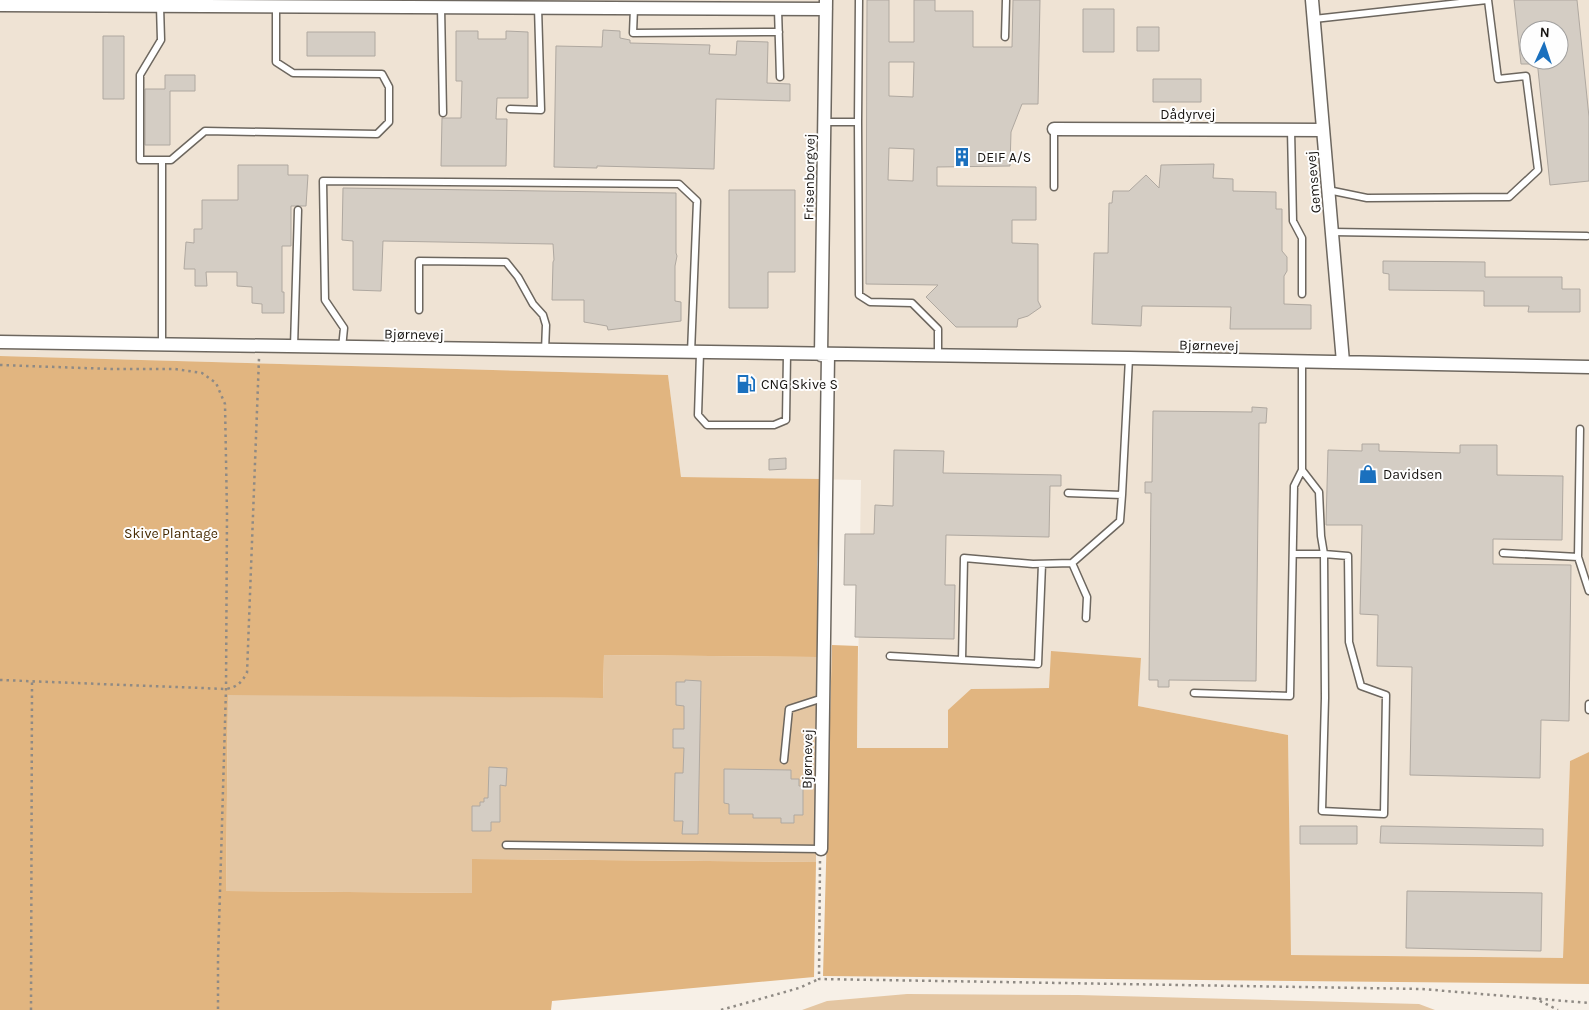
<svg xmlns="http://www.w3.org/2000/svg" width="1589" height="1010" font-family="Karla,sans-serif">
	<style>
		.built { fill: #efe3d4; fill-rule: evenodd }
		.green { fill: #e4c6a2 }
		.forest { fill: #e1b580 }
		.building { fill: #d4cdc4; stroke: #afa8a0; fill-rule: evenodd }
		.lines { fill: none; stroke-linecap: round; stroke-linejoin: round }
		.lane-casing { stroke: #6d675f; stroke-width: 9 }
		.street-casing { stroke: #6d675f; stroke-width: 15 }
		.path { stroke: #8f8a84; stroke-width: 2.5; stroke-dasharray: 2.5 4; stroke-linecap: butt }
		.lane { stroke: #fff; stroke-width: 6 }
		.street { stroke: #fff; stroke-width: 12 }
		.labels { text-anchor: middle; stroke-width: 4; stroke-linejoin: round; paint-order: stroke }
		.street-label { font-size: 14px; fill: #161310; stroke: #fefefe }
		.poi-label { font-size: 14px; fill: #161310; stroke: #fefefe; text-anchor: start }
		.park-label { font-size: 14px; fill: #462900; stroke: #fefefe }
	</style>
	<rect width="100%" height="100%" fill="#f7f0e7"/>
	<path class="built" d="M0,0H1589V752L1570,761L1563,958L1290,955L1288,735L1138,706L1141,658L1049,688L971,689L949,748H857L861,480L681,477L668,375L0,356ZM1529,30H1559V60H1529Z"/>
	<path class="green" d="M604,655L818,657L816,862L473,859L472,893L226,891L228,694L603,698Z
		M907,994L1078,995L1419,1004L1435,1010H802L827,1001Z"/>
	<path class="forest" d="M0,356L668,375L681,477L821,479L817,565L818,657L604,655L603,698L228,695L226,891L472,893V859L816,862L814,977L552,1001L551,1010H0Z
		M832,645L858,646L857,748H948V710L971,689L1049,688L1051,651L1141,658L1138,706L1288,735L1291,955L1563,958L1570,761L1589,752V984L823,976Z"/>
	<path class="building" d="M867,0H889V42H914V0H935V11H973V47H1012L1013,0H1040L1038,104H1022L1011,132L1010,166L937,167V186L1036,187V220H1012V243L1038,244V301L1041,307L1028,316L1018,319L1017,327H956L926,297L938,285L866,284ZM889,62H914L913,97L889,96ZM889,148L914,149L913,181L888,180Z
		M1514,0H1577L1589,117V181L1550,185L1537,60H1559V30H1529V64H1521Z
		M1083,9H1114V52H1083Z
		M1137,27H1159V51H1137Z
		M603,30L620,31V38L630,40V43L710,45L709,54L736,55L737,41L768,42L767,83L790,84V101L716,99L714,169L597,166V168L554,167L556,46L602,47Z
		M456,31H478V39H506V31L528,32V98H497L496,119H507L506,166H441L442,118H461L462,81H456Z
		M307,32H375V56H307Z
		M103,36H124V99H103Z
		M165,75H195V91H170V145H145V89H165Z
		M1153,79H1201V102H1153Z
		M1214,164L1213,178L1233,179V191L1276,192V209H1282V251L1287,257V271L1284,276V304L1311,305V329H1230L1231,307L1142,306L1141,326L1092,324L1094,253H1108L1109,203H1112L1113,191H1129L1146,175L1159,188L1161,165Z
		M238,165H288V175H308L306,206H291V246H282V292H284V313H262V304L252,303V287L237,286V272H206L207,286H195V269H184L186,242L194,243V229H202V200H238Z
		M343,188L676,193V253L677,256L675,266V301L681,302V321L608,330L607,326L584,322V300H552L553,262L554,260L553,244L383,241L381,291L353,290V241L342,240Z
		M729,190H795V272H768V308H729Z
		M1383,261L1485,262V277H1562V289H1580V312H1528L1529,306H1484V291L1389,290V274L1383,273Z
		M1252,407L1267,408L1266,423H1259L1256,681L1169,680V687H1158V680H1149L1151,493H1145V482H1152L1153,411L1252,412Z
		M1362,444H1379V451L1460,453V445H1497V475L1563,476L1562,540L1493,539V564L1571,565L1569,721L1541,720L1540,778L1410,775L1412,667L1377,666L1378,615L1360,614L1362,525H1326L1328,450L1362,451Z
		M894,450L944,451L943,473L1061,475V486H1050L1049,537L946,535L945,585H955L954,639L855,637L856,585H844L845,534H874L875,505L893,506Z
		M786,458V469L769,470V459Z
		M685,680L701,681L698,834H682L683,821H674L675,773H683L684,748H673V729H684V706L676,705V682H685Z
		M489,767L507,768L506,786L500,785V822H491V831H472V806H480V802H484V798H488Z
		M724,769L791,770V779H799V786H803V815H794V823H781V818H753V814H729V804L724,803Z
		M1300,826H1357V844H1300Z
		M1381,826L1543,829V846L1380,843Z
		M1407,891L1542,893L1541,951L1406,948Z"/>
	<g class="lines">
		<g class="lane-casing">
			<path id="lane" d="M160,6L161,40L140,75V160H171L205,131L377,134L389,122V87L382,74L293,73L276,62V6
				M441,7L443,113
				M634,8L633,33L779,32
				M778,9L780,77
				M1314,19L1487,0
				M1005,37L1006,0
				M510,109L541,110L538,7
				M824,122H858L859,0
				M858,122L859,295L870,302L912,303L938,329V356
				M1054,129V187
				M1291,130L1293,221L1302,238V294
				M162,160V345
				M1328,190L1367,198L1509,197L1538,170L1526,76L1498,79L1488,0
				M1332,232L1587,236
				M419,310V261L506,262L518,277L533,304L543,315L546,325L545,351
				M294,347L298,210
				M342,348L344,328L325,300L323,181L679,184L697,201L691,353
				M700,353L698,415L707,425H774L786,420L787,354
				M1580,429L1578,557L1589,591
				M1068,493L1122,495L1129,358
				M1503,553L1578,557
				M1293,554H1324L1348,556L1349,642L1361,686L1386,695L1384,814L1322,811L1325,698L1324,554L1321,536L1319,492L1302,470
				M1072,563L1087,597L1086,618
				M890,656L962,660L964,558L1033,564L1072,563L1120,521L1122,495
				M962,660L1038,664L1042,564
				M1194,693L1290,696L1294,486L1302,470V362
				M1589,710V704
				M784,760L789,709L823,698
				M506,845L821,849"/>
		</g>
		<g class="street-casing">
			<path id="street" d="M1312,0L1343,362
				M0,5L826,9
				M1054,129L1323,130
				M0,342L1129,358L1589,367
				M821,355L826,0
				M821,849L828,355"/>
		</g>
		<path class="path" d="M0,365L111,369H175L202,373L216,383L225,404L227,514L226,689L218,959V1010
			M0,680L226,689C237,687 241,683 247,673L259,358
			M820,861L819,979L1422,989L1589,1003
			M1534,998L1558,1010
			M31,1010L32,682
			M721,1010L799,988L819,979"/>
		<use href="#lane" class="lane"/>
		<use href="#street" class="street"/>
	</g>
	<defs>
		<g id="building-bare" transform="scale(1.5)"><path d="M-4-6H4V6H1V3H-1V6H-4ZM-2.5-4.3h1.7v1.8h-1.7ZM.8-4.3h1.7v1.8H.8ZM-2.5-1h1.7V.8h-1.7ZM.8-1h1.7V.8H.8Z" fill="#1a70be" stroke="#fefefe" stroke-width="2.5" paint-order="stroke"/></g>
		<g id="fuel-bare" transform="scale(1.5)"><path d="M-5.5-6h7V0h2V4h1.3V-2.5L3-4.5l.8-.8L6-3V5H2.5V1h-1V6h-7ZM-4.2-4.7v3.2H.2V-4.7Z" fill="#1a70be" stroke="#fefefe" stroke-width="2.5" paint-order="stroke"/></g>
		<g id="shop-bare" transform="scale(1.5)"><path d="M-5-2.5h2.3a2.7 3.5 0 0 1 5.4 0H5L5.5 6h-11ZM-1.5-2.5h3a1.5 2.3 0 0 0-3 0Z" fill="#1a70be" stroke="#fefefe" stroke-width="2.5" paint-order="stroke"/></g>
	</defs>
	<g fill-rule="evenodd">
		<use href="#building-bare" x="962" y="157"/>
		<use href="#fuel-bare" x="746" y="384"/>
		<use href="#shop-bare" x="1368" y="474"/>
	</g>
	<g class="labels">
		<g class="street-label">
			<text x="1188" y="119">Dådyrvej</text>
			<text transform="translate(809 177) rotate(-89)" y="5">Frisenborgvej</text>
			<text transform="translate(1313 182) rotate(-95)" y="5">Gemsevej</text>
			<text transform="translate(414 334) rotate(1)" y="5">Bjørnevej</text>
			<text transform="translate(1209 345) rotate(1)" y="5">Bjørnevej</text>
			<text transform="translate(807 759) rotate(-89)" y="5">Bjørnevej</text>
		</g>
		<g class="poi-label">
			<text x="977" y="162">DEIF A/S</text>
			<text x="761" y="389">CNG Skive S</text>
			<text x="1383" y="479">Davidsen</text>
		</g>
		<g class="park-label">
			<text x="171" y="538">Skive Plantage</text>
		</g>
	</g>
	<g transform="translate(1544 45) rotate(3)"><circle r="24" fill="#fefefe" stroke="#a1a09f"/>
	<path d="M0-4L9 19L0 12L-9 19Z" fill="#1a70be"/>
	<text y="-8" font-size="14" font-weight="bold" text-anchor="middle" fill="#161310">N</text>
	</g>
</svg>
